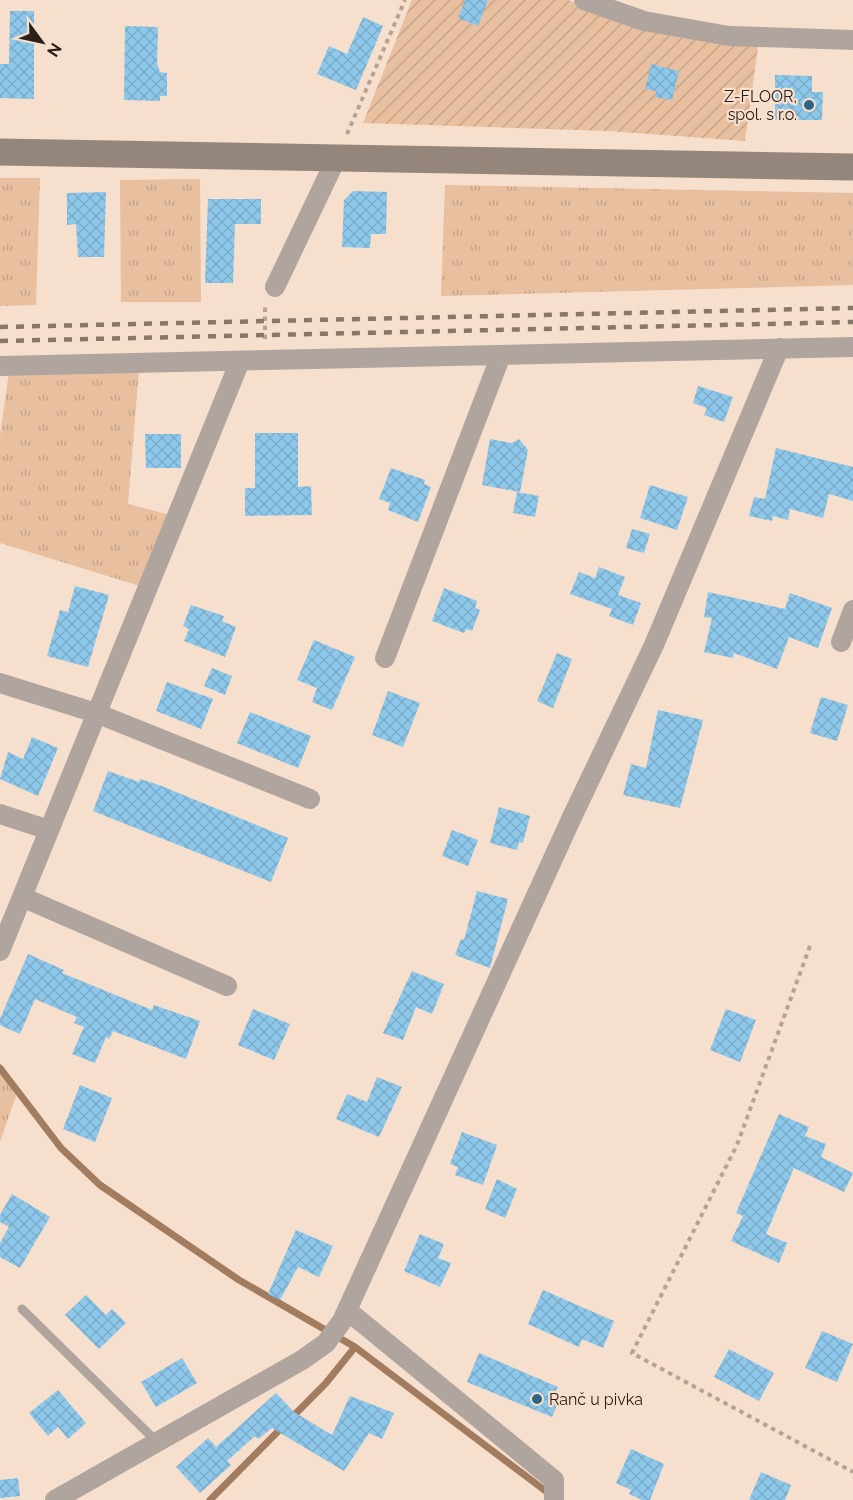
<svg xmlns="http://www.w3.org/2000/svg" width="853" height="1500" font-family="Raleway,sans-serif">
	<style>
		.grass { fill: url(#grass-tufts) }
		.garden { fill: url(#garden-furrows) }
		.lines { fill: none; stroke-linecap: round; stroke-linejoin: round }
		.stream { stroke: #a17c5f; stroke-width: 7 }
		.building { fill: url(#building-cross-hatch) }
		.path { stroke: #b5a294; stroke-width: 4; stroke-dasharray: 4.5 4.5; stroke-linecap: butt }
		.service { stroke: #afa59e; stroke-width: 9 }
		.minor { stroke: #afa59e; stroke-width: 20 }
		.secondary { stroke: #95867b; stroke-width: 27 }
		.rail { stroke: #86776b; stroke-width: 4.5; stroke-dasharray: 8 8; stroke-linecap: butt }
		.poi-dot { fill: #306480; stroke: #f7dfcd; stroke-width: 2 }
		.labels { text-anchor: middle; stroke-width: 4.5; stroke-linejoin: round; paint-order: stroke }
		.poi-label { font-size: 16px; fill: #29211a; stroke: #f7dfcd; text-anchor: end }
	</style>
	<defs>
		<pattern id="grass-tufts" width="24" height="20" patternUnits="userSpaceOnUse" patternTransform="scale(1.5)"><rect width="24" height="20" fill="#e8bf9f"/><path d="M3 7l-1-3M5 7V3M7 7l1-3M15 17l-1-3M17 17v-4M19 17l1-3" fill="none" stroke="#c7a488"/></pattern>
		<pattern id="garden-furrows" width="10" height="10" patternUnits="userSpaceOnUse" patternTransform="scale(1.5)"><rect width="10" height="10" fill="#e8bf9f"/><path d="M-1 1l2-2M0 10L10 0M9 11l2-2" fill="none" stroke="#c7a488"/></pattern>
		<pattern id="building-cross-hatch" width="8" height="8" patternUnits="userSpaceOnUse" patternTransform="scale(1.5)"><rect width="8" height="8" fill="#8dc8eb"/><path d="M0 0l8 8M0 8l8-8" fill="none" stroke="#7aacc9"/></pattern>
	</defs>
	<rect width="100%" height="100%" fill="#f7dfcd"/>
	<path class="grass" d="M0,178H40L36,305L0,306Z
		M200,179L201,302H121L120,180Z
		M445,185L853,193V285L441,296Z
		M139,370L128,504L170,515L140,586L0,543V436L9,372Z
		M0,1067L19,1087L0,1142Z"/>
	<path class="garden" d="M412,0H568L643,28L680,37L758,47L745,141L608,131L363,123Z"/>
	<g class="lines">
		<path class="stream" d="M0,1068L61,1148L100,1185L239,1280L355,1347
			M210,1500L326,1383L355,1347L551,1495"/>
	</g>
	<path class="building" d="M465,0H488L478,26L458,18Z
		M10,11H34V99L0,98V64H9Z
		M363,17L383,26L356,90L317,74L329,46L347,54Z
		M125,26L158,27L157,63L160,72L167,73V96H160V101L124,100Z
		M651,64L679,71L672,100L655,97L656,91L645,89Z
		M775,75L812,76V92H823L822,120H775Z
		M353,191L387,192L386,234H371L370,248L342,247L344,200Z
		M106,192L104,257H78L76,224L67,225V193Z
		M208,199H261V224H235L233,283H205Z
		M698,386L733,397L724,422L704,415L707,408L693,403Z
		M255,433H298V487L311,486L312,515L245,516V488H255Z
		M145,434H181V468H146Z
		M490,439L512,443L519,439L528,450L520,492L482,485Z
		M776,448L853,467V501L829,494L823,518L790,509L788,520L773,516L772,521L749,516L754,497L765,499Z
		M391,468L425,480L424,484L431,487L418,522L388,510L390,503L379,499Z
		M650,485L688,497L677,530L640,518Z
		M517,492L539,496L535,517L513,513Z
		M632,529L650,534L644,553L626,548Z
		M599,567L625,577L618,595L641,603L633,625L609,616L612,609L570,594L579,572L595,578Z
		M75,586L109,595L88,667L47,656L60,610L68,612Z
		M444,588L477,601L475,608L480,610L472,631L467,629L464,633L432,621Z
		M708,592L785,609L790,593L832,608L818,648L789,637L777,669L734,653L733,658L704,652L712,618L704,617Z
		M191,605L224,616L222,621L236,627L225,657L184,641L189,629L183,626Z
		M314,640L355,657L332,710L312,702L317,688L297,680Z
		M557,653L572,659L553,708L537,701Z
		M212,668L232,676L225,695L204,686Z
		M167,682L213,699L201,729L156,711Z
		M388,691L420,703L403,747L372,735Z
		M821,697L848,705L837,741L810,733Z
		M658,710L703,720L680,808L623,795L631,764L646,768Z
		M250,712L311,736L298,768L237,743Z
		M32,737L58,748L38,796L0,779L8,752L23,759Z
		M108,771L139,782L140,779L159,785L288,838L271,882L93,811Z
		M499,807L530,816L523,843L519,842L517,850L490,843Z
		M452,830L478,840L468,866L442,856Z
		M477,891L508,899L490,968L455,955L461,939L464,940Z
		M28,954L64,970L62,973L152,1010L154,1005L200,1021L186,1059L113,1031L109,1039L106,1037L95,1063L72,1054L84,1027L74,1023L77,1017L35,999L20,1034L0,1025V1019Z
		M412,971L444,984L432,1014L416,1007L403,1040L383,1033Z
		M253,1009L290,1024L274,1060L238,1045Z
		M726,1009L756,1020L740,1062L710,1050Z
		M377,1077L402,1087L379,1137L336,1119L347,1094L367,1102Z
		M80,1085L112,1098L95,1142L63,1129Z
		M779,1114L809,1127L805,1136L826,1144L821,1157L853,1173L844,1192L794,1168L766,1234L787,1243L779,1263L731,1241L743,1216L736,1213Z
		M462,1132L497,1145L483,1185L455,1175L458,1167L450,1164Z
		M497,1179L517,1189L505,1218L485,1209Z
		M12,1194L50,1217L20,1268L0,1257V1243L9,1227L0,1222V1215Z
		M296,1230L333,1246L319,1277L298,1267L280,1300L268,1294Z
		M420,1234L444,1244L438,1258L451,1263L440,1287L404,1271Z
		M543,1290L614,1321L603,1348L582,1339L579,1347L528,1324Z
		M86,1295L106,1315L112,1309L126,1323L99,1349L65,1315Z
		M822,1331L853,1344L837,1382L805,1368Z
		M729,1349L774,1373L759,1401L714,1377Z
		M479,1353L558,1387L553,1397L559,1400L552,1417L467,1382Z
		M182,1358L197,1383L156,1407L141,1382Z
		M58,1390L86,1423L68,1439L58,1427L48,1436L29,1413Z
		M276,1393L294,1412L332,1435L350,1396L394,1413L382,1439L369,1433L344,1471L272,1428L258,1439L255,1436L227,1461L231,1465L200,1493L176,1467L208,1438L216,1447Z
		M631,1449L664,1464L650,1500H642L629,1494L631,1490L616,1483Z
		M761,1472L791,1485L785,1500H749Z
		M18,1478L20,1496L0,1498V1480Z"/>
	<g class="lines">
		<path class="path" d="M347,134L405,0
			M265,339V305
			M810,946L737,1145L632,1353L853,1472"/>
		<path class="service" d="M22,1309L157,1442"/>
		<path class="minor" d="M584,0L644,21L729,36L853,40
			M275,287L337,157
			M0,366L853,347
			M841,642L853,610
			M385,658L501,355
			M0,683L96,713L310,799
			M0,814L49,830
			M22,897L227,986
			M0,951L240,361
			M348,1311L554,1480V1500
			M55,1500L302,1360L326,1343L342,1321L572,817L654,645L779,348"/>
		<path class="secondary" d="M0,152L853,167"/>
		<path class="rail" d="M0,327L853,308
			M0,341L853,322"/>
	</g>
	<g class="poi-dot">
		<circle cx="809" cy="105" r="6"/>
		<circle cx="537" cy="1399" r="6"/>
	</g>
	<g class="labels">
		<g class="poi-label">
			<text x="797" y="102">Z-FLOOR,<tspan x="797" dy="18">spol. s r.o.</tspan></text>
			<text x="549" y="1405" text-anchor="start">Ranč u pivka</text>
		</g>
	</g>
	<g transform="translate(42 42) rotate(123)" stroke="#f7dfcd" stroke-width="4.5" paint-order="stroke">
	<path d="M0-4.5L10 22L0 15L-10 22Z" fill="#29211a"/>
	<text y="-9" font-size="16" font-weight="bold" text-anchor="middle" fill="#29211a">N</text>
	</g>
</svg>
